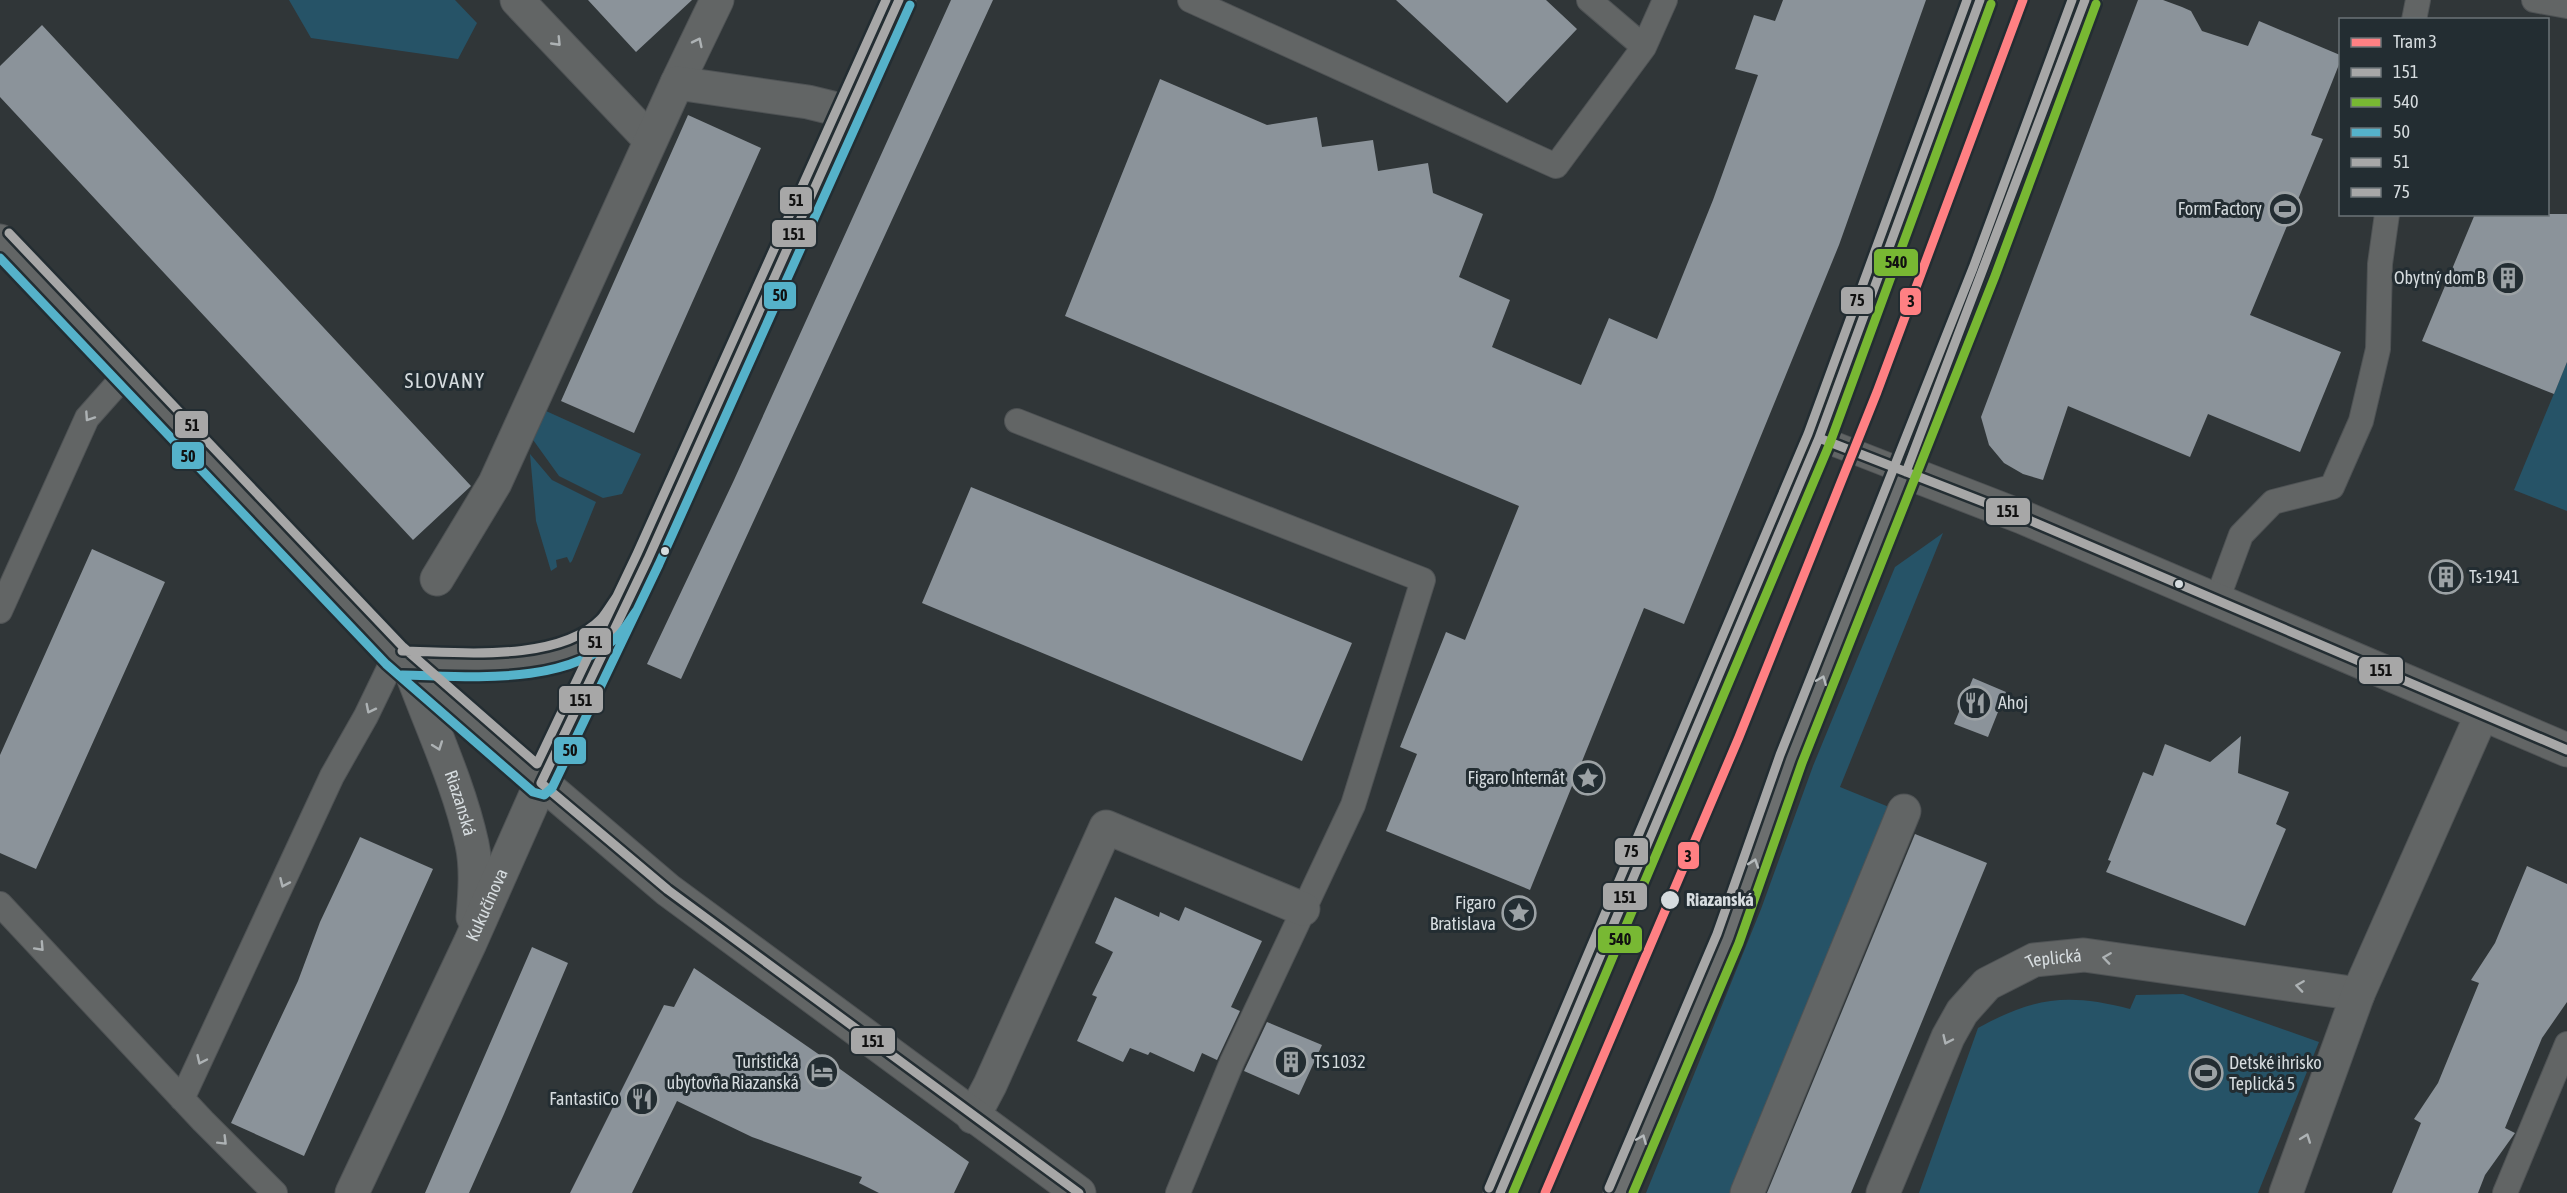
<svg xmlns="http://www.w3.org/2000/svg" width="2567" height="1193" font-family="'Asap Condensed',sans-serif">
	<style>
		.green { fill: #265367 }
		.building { fill: #8b939a }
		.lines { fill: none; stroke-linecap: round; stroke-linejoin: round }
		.service-casing { stroke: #4f5355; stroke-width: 26 }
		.pedestrian-casing { stroke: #4f5355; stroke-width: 35 }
		.minor-casing { stroke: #4f5355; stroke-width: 35 }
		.tertiary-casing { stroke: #4f5355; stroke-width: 35 }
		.secondary-casing { stroke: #4f5355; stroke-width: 35 }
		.service { stroke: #626565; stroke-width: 24 }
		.pedestrian { stroke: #626565; stroke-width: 33 }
		.minor { stroke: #626565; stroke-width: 33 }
		.tertiary { stroke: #626565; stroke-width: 33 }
		.secondary { stroke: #6c6f6f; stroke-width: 33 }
		.bus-1-casing { stroke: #232d32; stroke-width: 14 }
		.bus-2-casing { stroke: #232d32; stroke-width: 14 }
		.bus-3-casing { stroke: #232d32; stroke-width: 14 }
		.bus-4-casing { stroke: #232d32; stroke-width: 14 }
		.bus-5-casing { stroke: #232d32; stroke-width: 14 }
		.bus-1 { stroke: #a7a7a7; stroke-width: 9 }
		.bus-2 { stroke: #78b833; stroke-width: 9 }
		.bus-3 { stroke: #55b2ca; stroke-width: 9 }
		.bus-4 { stroke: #a7a7a7; stroke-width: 9 }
		.bus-5 { stroke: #a7a7a7; stroke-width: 9 }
		.tram-1-casing { stroke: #232d32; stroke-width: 14 }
		.tram-1 { stroke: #ff8083; stroke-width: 9 }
		.oneway { stroke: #adb2b4 }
		.oneway2 { stroke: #b6bbbd }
		.bus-dot { fill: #d6dcdf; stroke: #232d32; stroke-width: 2 }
		.labels { text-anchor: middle; stroke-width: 6; stroke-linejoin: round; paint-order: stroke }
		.poi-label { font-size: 18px; fill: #d6dcdf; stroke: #232d32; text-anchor: end }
		.street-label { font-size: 18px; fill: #d6dcdf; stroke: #232d32 }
		.stop-label { font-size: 18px; font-weight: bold; fill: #d6dcdf; stroke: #232d32; text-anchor: start }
		.quarter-label { font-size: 21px; letter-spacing: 1.5px; fill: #d6dcdf; stroke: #232d32 }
		.line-badge { stroke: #232d32; stroke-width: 2 }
		.pale-badge-label { font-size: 16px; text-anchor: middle; font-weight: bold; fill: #111 }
	</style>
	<rect width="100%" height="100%" fill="#303638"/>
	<path class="green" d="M289,0H455L477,23L458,59L311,38Z
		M2567,362V511L2514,490Z
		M546,411L641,454L622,494L603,498L559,476L531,437Z
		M530,454L552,480L596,502L572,561L570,563L567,557L556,560L557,567L551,571L536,521Z
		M1943,533L1840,787L1889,807L1733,1193H1646L1761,909L1813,766L1895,567Z
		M2183,994L2319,1042L2258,1193H1919L1978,1028C2034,997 2068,993 2130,1009L2136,995Z"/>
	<path class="building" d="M588,0H692L636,52Z
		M951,0H993L681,679L647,664L734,480Z
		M1396,0H1546L1577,29L1507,103Z
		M1783,0H1926L1839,245L1684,624L1644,608L1530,890L1386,831L1417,754L1400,747L1446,632L1465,640L1519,506L1065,316L1160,79L1267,125L1317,117L1322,147L1373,140L1378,171L1428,163L1433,193L1483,214L1459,277L1510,300L1492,347L1581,385L1609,318L1657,339L1713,200L1758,75L1735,69L1754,15L1775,21Z
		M2138,0H2163L2182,7L2191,11L2202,31L2248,46L2259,21L2340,55V62L2311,135L2323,139L2250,315L2341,352L2300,452L2208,414L2190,457L2068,406L2043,480L2023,474L2004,463L1989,445L1981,417Z
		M42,25L471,486L413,540L0,97V66Z
		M688,115L761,148L634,433L561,401Z
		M2475,214H2567V362L2554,394L2422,341Z
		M971,487L1352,643L1302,761L922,603Z
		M92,549L165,582L36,869L0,853V755Z
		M1973,678L2006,692L1988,737L1954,724Z
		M2241,736L2238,773L2289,792L2276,824L2286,829L2245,926L2106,872L2111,861L2108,860L2143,772L2153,776L2165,744L2210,762Z
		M1915,834L1987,863L1914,1041L1851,1193H1767Z
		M360,837L433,869L304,1156L231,1123L298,981L320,922Z
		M2527,866L2567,884V1002L2542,1038L2505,1128L2515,1133L2485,1175L2478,1193H2392L2421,1123L2414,1119L2438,1083L2479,983L2471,980L2495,943Z
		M1115,897L1159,917L1160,912L1179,921L1185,907L1262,941L1231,1007L1240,1011L1217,1060L1202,1053L1194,1072L1150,1052L1148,1055L1130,1048L1123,1062L1077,1041L1097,997L1092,995L1113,952L1095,943Z
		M532,947L568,963L504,1114L469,1193H425Z
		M694,968L840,1069L969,1162L954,1193H879L859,1183L862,1177L752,1137L677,1101L632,1193H570L664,1005L674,1007Z
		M1267,1022L1322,1045L1299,1095L1244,1071Z"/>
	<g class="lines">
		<g class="service-casing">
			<path id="service" d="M1190,0L1556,166L1644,47L1665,0
				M1589,0L1644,47
				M2534,0L2567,6
				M2414,20L2418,0
				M1017,421L1423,580L1353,805L1232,1062L1178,1193
				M1819,438L1906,472
				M2217,600L2241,535L2273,502L2332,487L2361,421L2378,349L2380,264L2387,214
				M0,611L87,418L127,373
				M0,904L203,1121L275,1193
				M182,1099L332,776L366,716L395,656
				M2505,1193L2567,1044"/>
		</g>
		<g class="pedestrian-casing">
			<path id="pedestrian" d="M1747,1193L1904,811"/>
		</g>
		<g class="minor-casing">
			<g id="minor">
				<path d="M517,0L650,140"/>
				<path d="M677,83L717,0"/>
				<path d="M1906,472L2022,517L2567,750"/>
				<path d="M437,579L495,483L677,83L808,102L849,112"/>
				<path id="s1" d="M411,671C432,728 459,785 472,844C477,868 475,893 473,917"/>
				<path d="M973,1117L990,1085L1106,827L1303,909"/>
				<path id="s2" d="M352,1193L470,943L541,783"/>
				<path id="s3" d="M1883,1193L1948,1037L1962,1012L1987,984L2034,960L2084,955L2358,994"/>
				<path d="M2286,1193L2358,994L2482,714"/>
			</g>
		</g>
		<g class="tertiary-casing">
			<path id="tertiary" d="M0,241L346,606L411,671L668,890L1079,1193
				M402,663C454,663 531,672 578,649C592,642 604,631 615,621
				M541,783L648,559L899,0"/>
		</g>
		<g class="secondary-casing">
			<path id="secondary" d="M1500,1193L1819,438L1980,0
				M1620,1193L1728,938L1791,759L1984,272L2085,0"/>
		</g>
		<use href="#service" class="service"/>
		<use href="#pedestrian" class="pedestrian"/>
		<use href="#minor" class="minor"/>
		<use href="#tertiary" class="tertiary"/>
		<use href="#secondary" class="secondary"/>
		<g class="bus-1-casing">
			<path id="bus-1" d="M899,0L648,559L541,783L668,890L1079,1193
				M1819,438L2022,517L2567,750
				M1906,472L2085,0
				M1500,1193L1819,438L1980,0"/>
		</g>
		<g class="bus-2-casing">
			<path id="bus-2" d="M1513,1193L1830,443L1991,4
				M1633,1193L1739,943L1802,763L1995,276L2096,4"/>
		</g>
		<g class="bus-3-casing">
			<path id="bus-3" d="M0,258L386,664L533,792L544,795L552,788L659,564L910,5
				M402,675C468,676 566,687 618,636C625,629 631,618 637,610"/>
		</g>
		<g class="bus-4-casing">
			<path id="bus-4" d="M9,233L403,647L537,764L637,554L886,0
				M402,651C459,652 558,663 601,619C607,612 612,603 617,596"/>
		</g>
		<g class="bus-5-casing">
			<path id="bus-5" d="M1489,1188L1808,434L1967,0
				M1609,1188L1717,934L1780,755L1973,268L2072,0"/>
		</g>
		<use href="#bus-1" class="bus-1"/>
		<use href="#bus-2" class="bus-2"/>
		<use href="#bus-3" class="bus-3"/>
		<use href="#bus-4" class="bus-4"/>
		<use href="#bus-5" class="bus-5"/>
		<g class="tram-1-casing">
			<path id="tram-1" d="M1545,1193L1739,737L1877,392L2023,0"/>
		</g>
		<use href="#tram-1" class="tram-1"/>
	</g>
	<defs><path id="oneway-chevron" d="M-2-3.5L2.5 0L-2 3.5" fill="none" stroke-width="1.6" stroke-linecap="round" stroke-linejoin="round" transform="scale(1.5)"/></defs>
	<g class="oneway">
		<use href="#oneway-chevron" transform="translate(557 42) rotate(46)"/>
		<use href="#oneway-chevron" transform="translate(698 42) rotate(-64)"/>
		<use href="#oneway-chevron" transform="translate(89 417) rotate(124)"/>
		<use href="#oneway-chevron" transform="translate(370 709) rotate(117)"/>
		<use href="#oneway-chevron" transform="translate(438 746) rotate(70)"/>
		<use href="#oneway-chevron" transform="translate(284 883) rotate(114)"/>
		<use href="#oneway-chevron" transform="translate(40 947) rotate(47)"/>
		<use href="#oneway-chevron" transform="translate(2107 958) rotate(-172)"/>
		<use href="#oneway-chevron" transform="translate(2300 986) rotate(-172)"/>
		<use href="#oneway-chevron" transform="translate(1947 1040) rotate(115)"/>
		<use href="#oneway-chevron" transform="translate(201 1060) rotate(115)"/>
		<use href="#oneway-chevron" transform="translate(2306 1138) rotate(-70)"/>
		<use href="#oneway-chevron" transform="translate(223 1141) rotate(45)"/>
	</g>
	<g class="oneway2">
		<use href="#oneway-chevron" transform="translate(1822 680) rotate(-68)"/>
		<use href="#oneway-chevron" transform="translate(1754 863) rotate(-71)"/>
		<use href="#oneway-chevron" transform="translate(1642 1139) rotate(-67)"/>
	</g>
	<defs>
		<g id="stadium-ring" transform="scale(1.725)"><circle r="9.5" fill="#232d32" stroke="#9ca2a5" stroke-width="1.5"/><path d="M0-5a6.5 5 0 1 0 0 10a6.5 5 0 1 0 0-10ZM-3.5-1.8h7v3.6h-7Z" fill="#9ca2a5"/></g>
		<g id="building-ring" transform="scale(1.725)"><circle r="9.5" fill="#232d32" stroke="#9ca2a5" stroke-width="1.5"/><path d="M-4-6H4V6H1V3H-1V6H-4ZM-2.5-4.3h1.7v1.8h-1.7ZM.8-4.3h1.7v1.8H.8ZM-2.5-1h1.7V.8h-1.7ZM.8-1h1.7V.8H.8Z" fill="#9ca2a5"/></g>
		<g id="restaurant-ring" transform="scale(1.725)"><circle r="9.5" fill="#232d32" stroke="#9ca2a5" stroke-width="1.5"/><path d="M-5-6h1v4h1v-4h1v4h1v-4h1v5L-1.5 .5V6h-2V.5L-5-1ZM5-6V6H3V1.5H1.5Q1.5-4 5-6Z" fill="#9ca2a5"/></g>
		<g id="sight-ring" transform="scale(1.725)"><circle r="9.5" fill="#232d32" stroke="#9ca2a5" stroke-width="1.5"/><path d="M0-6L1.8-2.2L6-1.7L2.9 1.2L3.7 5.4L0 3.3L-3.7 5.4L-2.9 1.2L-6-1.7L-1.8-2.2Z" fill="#9ca2a5"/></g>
		<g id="hotel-ring" transform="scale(1.725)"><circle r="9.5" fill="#232d32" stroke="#9ca2a5" stroke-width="1.5"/><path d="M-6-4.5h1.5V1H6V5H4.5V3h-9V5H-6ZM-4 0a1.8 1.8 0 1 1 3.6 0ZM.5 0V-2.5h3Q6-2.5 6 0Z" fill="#9ca2a5"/></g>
	</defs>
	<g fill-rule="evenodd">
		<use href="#stadium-ring" x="2285" y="209"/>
		<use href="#building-ring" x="2508" y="278"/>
		<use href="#building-ring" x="2446" y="577"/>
		<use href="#restaurant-ring" x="1975" y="703"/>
		<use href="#sight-ring" x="1588" y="778"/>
		<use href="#sight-ring" x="1519" y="913"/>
		<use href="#building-ring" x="1291" y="1062"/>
		<use href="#hotel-ring" x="822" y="1072"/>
		<use href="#stadium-ring" x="2206" y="1073"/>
		<use href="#restaurant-ring" x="642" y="1099"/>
	</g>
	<g class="bus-dot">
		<circle cx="665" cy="551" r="5"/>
		<circle cx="2179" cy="584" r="5"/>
		<circle cx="1670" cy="900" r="10"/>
	</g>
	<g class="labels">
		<g class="poi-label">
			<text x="2262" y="215">Form Factory</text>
			<text x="2485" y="284">Obytný dom B</text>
			<text x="2469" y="583" text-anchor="start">Ts-1941</text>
			<text x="1998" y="709" text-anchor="start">Ahoj</text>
			<text x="1565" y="784">Figaro Internát</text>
			<text x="1496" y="909">Figaro<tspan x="1496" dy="21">Bratislava</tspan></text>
			<text x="799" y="1068">Turistická<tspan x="799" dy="21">ubytovňa Riazanská</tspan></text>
			<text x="1314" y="1068" text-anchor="start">TS 1032</text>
			<text x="2229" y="1069" text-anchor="start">Detské ihrisko<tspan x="2229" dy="21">Teplická 5</tspan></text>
			<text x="619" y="1105">FantastiCo</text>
		</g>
		<g class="street-label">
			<text dy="6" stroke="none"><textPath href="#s1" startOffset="141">Riazanská</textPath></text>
			<text dy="6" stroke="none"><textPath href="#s2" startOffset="318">Kukučínova</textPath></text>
			<text dy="6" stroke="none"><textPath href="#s3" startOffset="308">Teplická</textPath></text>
		</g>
		<g class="stop-label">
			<text x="1686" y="906">Riazanská</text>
		</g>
		<g class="quarter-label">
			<text x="445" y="388">SLOVANY</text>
		</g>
	</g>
	<g class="line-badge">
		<rect x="779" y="186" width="34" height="29" rx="6" fill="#a7a7a7"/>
		<rect x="771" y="219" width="46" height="29" rx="6" fill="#a7a7a7"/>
		<rect x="1873" y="248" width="46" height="29" rx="6" fill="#78b833"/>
		<rect x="763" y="281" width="34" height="29" rx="6" fill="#55b2ca"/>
		<rect x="1840" y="286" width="34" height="29" rx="6" fill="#a7a7a7"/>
		<rect x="1899" y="287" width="23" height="29" rx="6" fill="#ff8083"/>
		<rect x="174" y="410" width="35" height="29" rx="6" fill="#a7a7a7"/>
		<rect x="171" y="441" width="34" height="29" rx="6" fill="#55b2ca"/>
		<rect x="1985" y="497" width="46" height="29" rx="6" fill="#a7a7a7"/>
		<rect x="578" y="627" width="34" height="29" rx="6" fill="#a7a7a7"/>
		<rect x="2358" y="656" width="46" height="29" rx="6" fill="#a7a7a7"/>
		<rect x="558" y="685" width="46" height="29" rx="6" fill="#a7a7a7"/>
		<rect x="553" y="736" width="34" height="29" rx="6" fill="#55b2ca"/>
		<rect x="1614" y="837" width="35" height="29" rx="6" fill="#a7a7a7"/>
		<rect x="1677" y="841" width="23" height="29" rx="6" fill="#ff8083"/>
		<rect x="1602" y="882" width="46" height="29" rx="6" fill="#a7a7a7"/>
		<rect x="1597" y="925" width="46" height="29" rx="6" fill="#78b833"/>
		<rect x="850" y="1027" width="46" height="28" rx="6" fill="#a7a7a7"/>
	</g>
	<g class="pale-badge-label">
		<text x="796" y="206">51</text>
		<text x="794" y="240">151</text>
		<text x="1896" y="268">540</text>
		<text x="780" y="301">50</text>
		<text x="1857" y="306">75</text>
		<text x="1911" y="307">3</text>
		<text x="192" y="431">51</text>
		<text x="188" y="462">50</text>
		<text x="2008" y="517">151</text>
		<text x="595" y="648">51</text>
		<text x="2381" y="676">151</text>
		<text x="581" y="706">151</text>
		<text x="570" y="756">50</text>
		<text x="1631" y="857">75</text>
		<text x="1688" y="862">3</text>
		<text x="1625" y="903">151</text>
		<text x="1620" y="945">540</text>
		<text x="873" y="1047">151</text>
	</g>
	<rect x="2339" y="18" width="210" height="198" fill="#232d32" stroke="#6b7377" stroke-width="1.5"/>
	<rect x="2351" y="38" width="30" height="9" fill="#ff8083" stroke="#6b7377" stroke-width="1.5"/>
	<text x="2393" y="48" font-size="18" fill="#d6dcdf">Tram 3</text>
	<rect x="2351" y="68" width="30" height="9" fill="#a7a7a7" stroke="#6b7377" stroke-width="1.5"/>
	<text x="2393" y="78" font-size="18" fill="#d6dcdf">151</text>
	<rect x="2351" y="98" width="30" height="9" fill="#78b833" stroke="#6b7377" stroke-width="1.5"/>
	<text x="2393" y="108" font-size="18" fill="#d6dcdf">540</text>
	<rect x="2351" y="128" width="30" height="9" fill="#55b2ca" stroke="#6b7377" stroke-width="1.5"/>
	<text x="2393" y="138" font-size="18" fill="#d6dcdf">50</text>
	<rect x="2351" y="158" width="30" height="9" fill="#a7a7a7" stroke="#6b7377" stroke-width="1.5"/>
	<text x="2393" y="168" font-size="18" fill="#d6dcdf">51</text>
	<rect x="2351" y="188" width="30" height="9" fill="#a7a7a7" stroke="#6b7377" stroke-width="1.5"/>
	<text x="2393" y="198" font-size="18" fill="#d6dcdf">75</text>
</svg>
